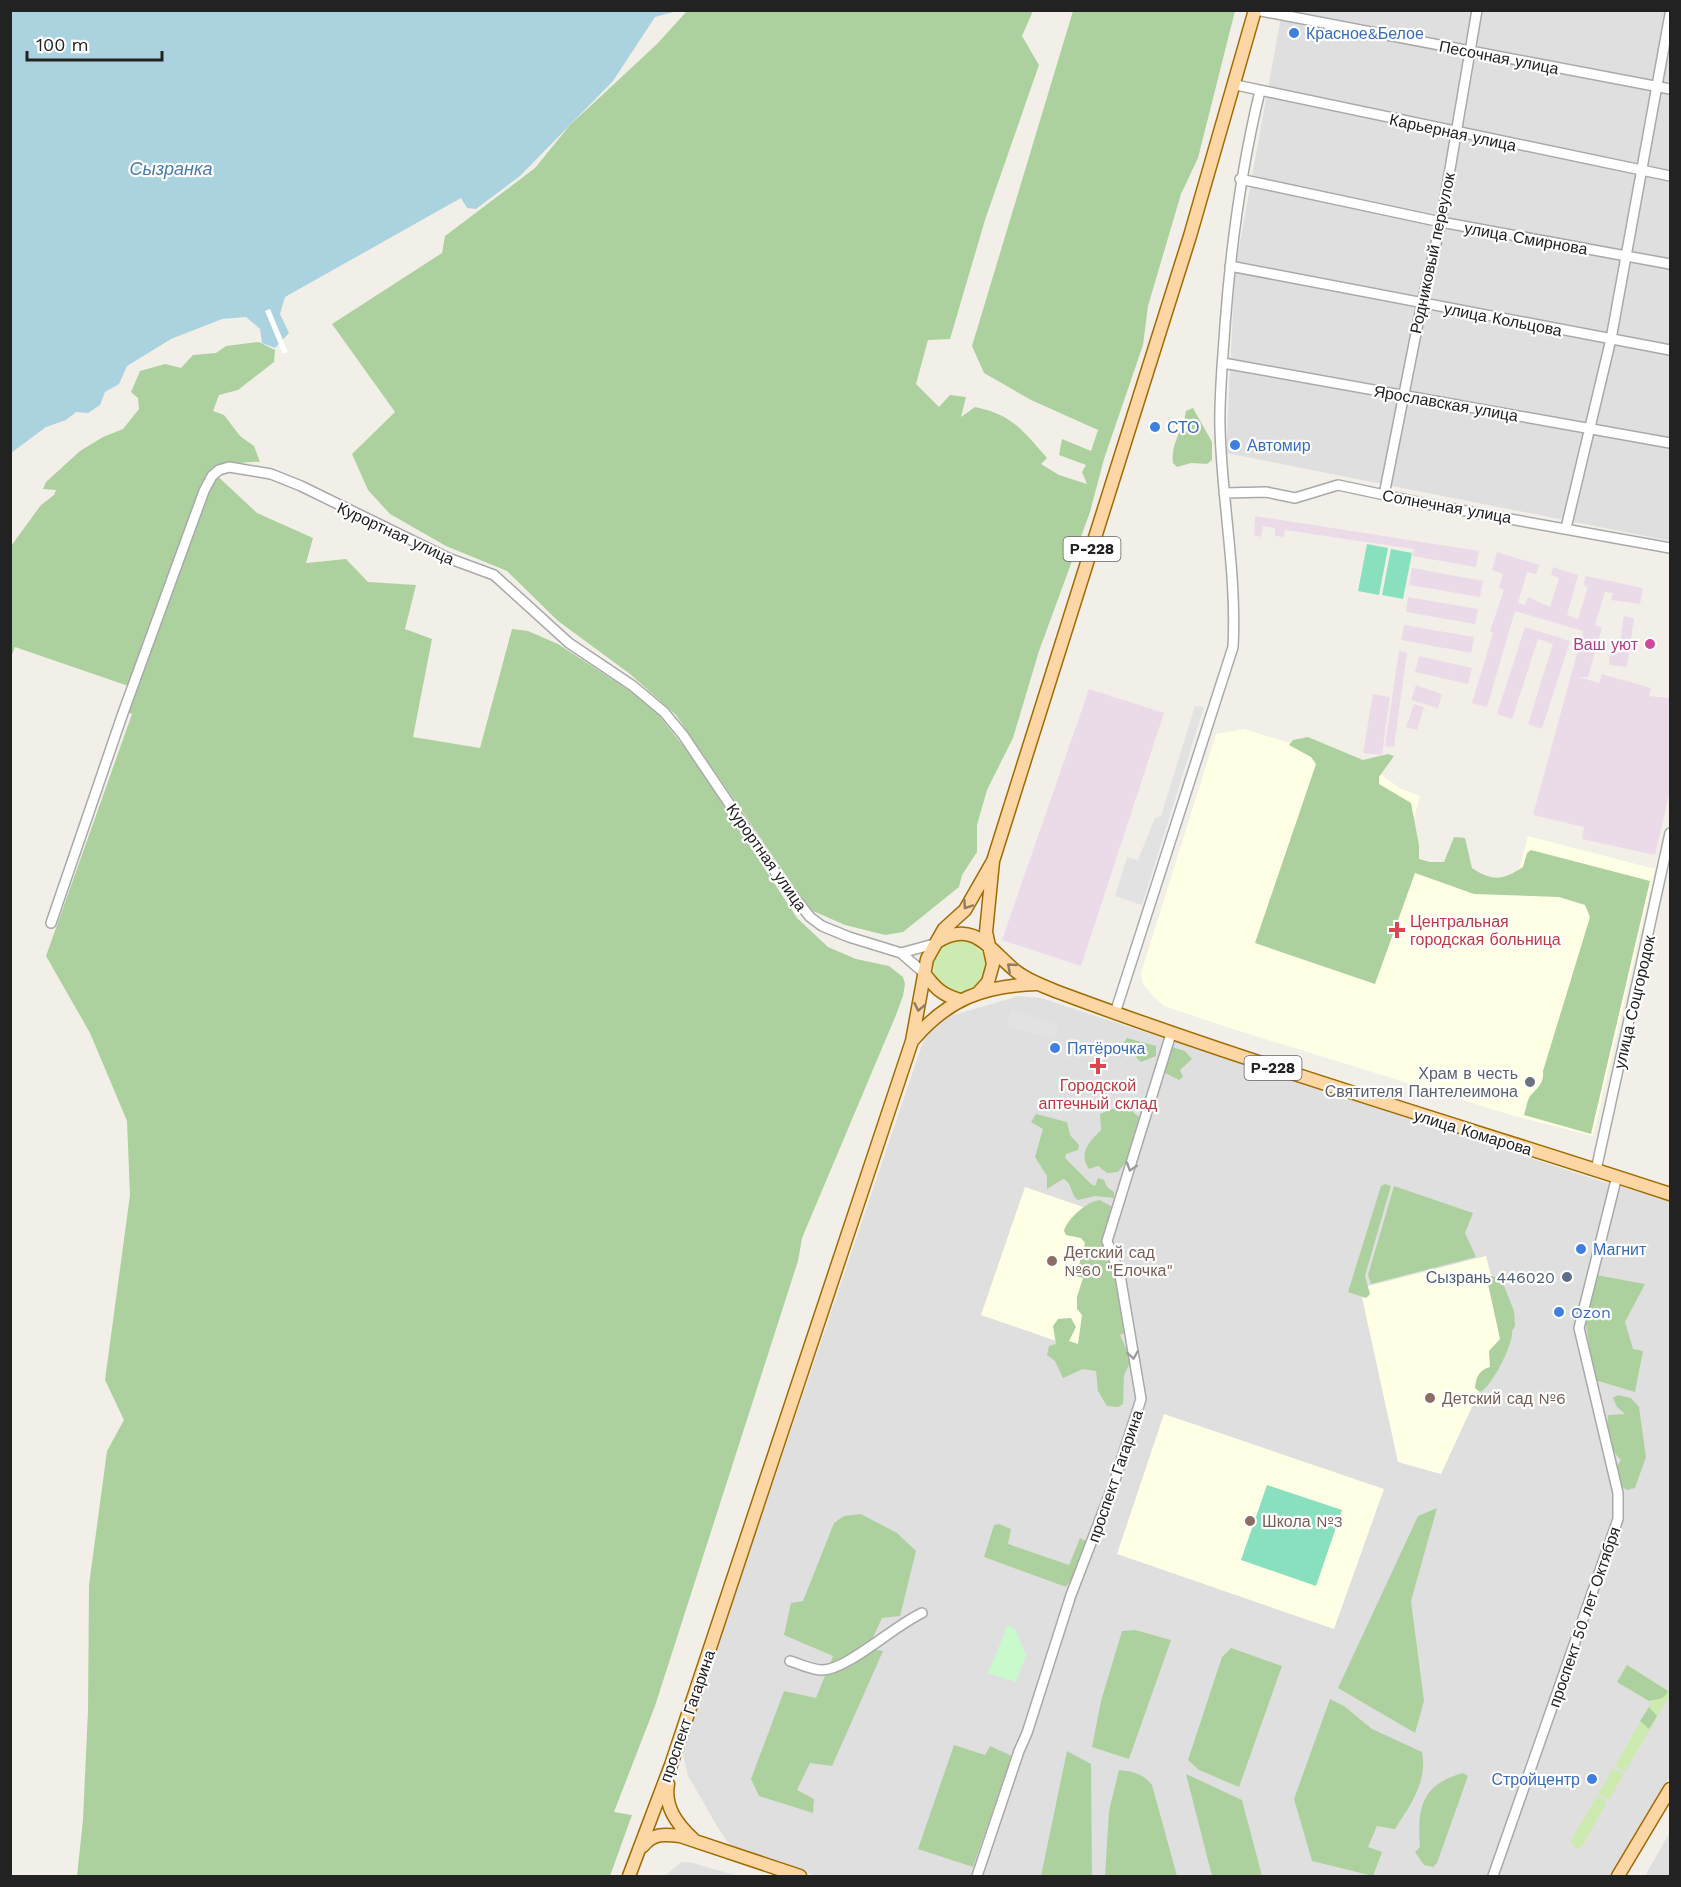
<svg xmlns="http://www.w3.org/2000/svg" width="1681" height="1887" font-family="'Work Sans',sans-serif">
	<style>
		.residential { fill: #e0dfdf }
		.industrial { fill: #ebdbe8 }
		.education { fill: #ffffe5 }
		.grass { fill: #cdebb0 }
		.forest { fill: #add19e }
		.park { fill: #c8facc }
		.pitch { fill: #88e0be }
		.parking { fill: #e2e2e2 }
		.water { fill: #aad3df }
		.pier { fill: #fff }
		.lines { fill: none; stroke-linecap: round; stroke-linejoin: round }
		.minor-casing { stroke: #a9a9a9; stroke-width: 12 }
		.major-casing { stroke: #a06b00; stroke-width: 15 }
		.minor { stroke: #fff; stroke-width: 9 }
		.major { stroke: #fcd6a4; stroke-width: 12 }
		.oneway { stroke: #8f7c63 }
		.oneway2 { stroke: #9c9c9c }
		.shop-dot { fill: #3f7fe0; stroke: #fff; stroke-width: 2 }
		.hotel-dot { fill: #d1479c; stroke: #fff; stroke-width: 2 }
		.health-dot { fill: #e0444e; stroke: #fff; stroke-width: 2 }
		.worship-dot { fill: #6b7280; stroke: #fff; stroke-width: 2 }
		.education-dot { fill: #8d6e63; stroke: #fff; stroke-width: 2 }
		.service-dot { fill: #5c6f8a; stroke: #fff; stroke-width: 2 }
		.labels { text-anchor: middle; stroke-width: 4.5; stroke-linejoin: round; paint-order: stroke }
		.shield { fill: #fff; stroke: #646464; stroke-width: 1.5 }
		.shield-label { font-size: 15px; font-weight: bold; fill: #222 }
		.shop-label { font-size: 16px; fill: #366cbe; stroke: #fff; text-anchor: start }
		.street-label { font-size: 16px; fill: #222; stroke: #fff }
		.hotel-label { font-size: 16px; fill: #b23c85; stroke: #fff; text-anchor: end }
		.health-label { font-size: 16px; fill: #be3a42; stroke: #fff; text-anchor: start }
		.worship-label { font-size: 16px; fill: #5b616d; stroke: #fff; text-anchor: end }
		.education-label { font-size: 16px; fill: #785e54; stroke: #fff; text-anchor: start }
		.service-label { font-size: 16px; fill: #4e5e75; stroke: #fff; text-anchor: end }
		.water-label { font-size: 18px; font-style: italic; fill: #4a7aab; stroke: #fff }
	</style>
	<rect width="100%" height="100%" fill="#f2efe9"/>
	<path class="residential" d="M1282,11H1670V541L1226,453L1235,270Z
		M1019,996L1041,998L1597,1180L1670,1201V1776L1612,1876H816L732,1848L720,1831L688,1776L682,1751L927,1030L943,1018Z
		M1670,1832V1876H1645Z
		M681,1862L693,1863L738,1876H665Z"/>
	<path class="industrial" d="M1255,516L1479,551L1476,567L1413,556L1414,549L1285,530L1284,537L1275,536V528L1263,526L1261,537L1254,535Z
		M1497,552L1539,565L1536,574L1527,572L1518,603L1525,605L1528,597L1550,607L1559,578L1551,575L1553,567L1578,575L1567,615L1578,619L1588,587L1583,585L1586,576L1643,588L1640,604L1611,600L1613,593L1605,592L1595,625L1602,628L1588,677H1579L1599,683L1602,674L1651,688L1649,696L1670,698V791L1655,855L1582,839L1584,827L1533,815L1583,631L1515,611L1487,707L1472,703L1493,633L1490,631L1504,590L1499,588L1503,574L1492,570Z
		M1412,568L1483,581L1480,597L1409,585Z
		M1408,597L1478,609L1475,624L1406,612Z
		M1624,616L1634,618L1627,667L1609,665L1610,653H1618Z
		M1404,625L1474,637L1471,653L1401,640Z
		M1525,627L1570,641L1542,729L1528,724L1553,644L1538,639L1512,719L1497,714Z
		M1399,651L1407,653L1394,747L1385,746Z
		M1419,656L1472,668L1468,684L1415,672Z
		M1416,685L1442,694L1438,708L1411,700Z
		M1089,689L1164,713L1081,966L1002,940Z
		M1373,694L1390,697L1382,755L1363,753Z
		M1414,704L1424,707L1417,730L1406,727Z"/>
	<path class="education" d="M1244,729L1373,769L1401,789L1420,796L1404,855L1514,887L1528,836L1655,869L1593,1136L1518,1117L1239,1031L1164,1006L1154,997L1143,984L1141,973L1216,734Z
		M1025,1187L1106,1215L1088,1352L981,1315Z
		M1486,1256L1506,1333L1441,1474L1398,1462L1360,1288Z
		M1164,1414L1384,1489L1334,1629L1117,1554Z"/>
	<path class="grass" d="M933 967a27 27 0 1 1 54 0a27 27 0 1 1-54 0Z
		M1627,1665L1670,1692V1695L1625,1772L1615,1766L1651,1702L1617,1682Z
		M1613,1768L1624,1774L1609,1800L1598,1794Z
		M1597,1796L1607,1802L1582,1847L1577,1849L1570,1842Z"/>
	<path class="forest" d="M687,11H1033L1022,36L1039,65L985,220L950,339L928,340L916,384L939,407L950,395L966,397L961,417L975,407C1013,415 1022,430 1047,458L1041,464L1059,475L1087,484L1082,472L1086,465L1059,455L1062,439L1091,451L1098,430L1031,400L984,373L972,346L1073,11H1235L1198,158L1181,194L1148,306L1143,345L1104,459L1090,512L1039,651L1013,738L987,790L977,825V852L962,875L959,887L903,932L885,935L845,925L813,911L796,890L676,715L630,674L558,621L507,571L446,546L390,514L368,490L352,454L395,412L332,324L442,253L445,236L535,168L570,125L657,44Z
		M259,342L275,350L274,362L238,390L219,395L213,411L224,415L240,436L254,446L260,462C243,461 227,466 211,470L257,513L313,538L306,563L346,559L368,582L416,585L405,629L432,639L413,737L480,748L512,629L528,631L558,644L633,693L657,713L689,753L797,918L828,947L856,959L889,966L903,977L905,984L903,996L896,1015L802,1238L798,1261L655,1706L614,1812L632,1815L610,1876H77L83,1820L88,1710L89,1585L107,1451L124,1420L105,1380L130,1195L127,1121L90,1033L46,956L132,714L126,712L137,689L15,647L11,657V546L41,505L54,495L56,490L43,489L46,482L80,451L103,437L123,429L139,409L138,398L131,392L140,371L165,364L181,368L193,355L216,353L226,346Z
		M1193,408L1212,442V460L1207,464L1191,463L1177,467L1173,463C1170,443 1184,429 1186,411Z
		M1308,737L1363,760L1388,754L1394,756L1379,777V784L1411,803L1419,845V859L1430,862H1444L1454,837L1465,838L1472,868C1493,882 1503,880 1523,867L1527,853L1531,850L1650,881L1591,1134L1524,1115C1526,1109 1527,1101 1530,1096C1538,1087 1544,1084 1543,1071L1590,917L1585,905L1559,897L1474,894L1415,873L1375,984L1255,943L1316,764L1311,757L1289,745L1293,740Z
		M1127,1038L1156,1046V1056L1141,1062L1123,1044Z
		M1172,1047L1185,1051L1192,1059L1180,1070L1183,1077L1179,1080L1165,1073C1163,1065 1166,1053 1172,1047Z
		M1115,1108L1132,1111L1139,1117L1127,1161L1118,1172L1107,1173L1098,1166L1089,1169C1078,1153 1089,1142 1101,1130L1100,1114Z
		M1036,1114L1067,1122L1070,1135L1079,1145L1078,1150L1066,1154L1065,1158L1091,1184L1095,1186L1098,1178L1104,1180L1107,1187L1114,1192V1198L1095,1196L1078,1200C1070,1195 1073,1183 1063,1179L1047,1189V1176L1035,1157L1043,1129L1031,1122Z
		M1385,1184L1391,1186L1365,1276L1370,1294L1366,1298L1348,1292L1381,1186Z
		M1394,1186L1473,1213L1465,1233L1476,1257L1371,1284L1368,1275Z
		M1100,1200L1116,1209L1106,1242L1118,1274L1127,1332L1120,1335L1130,1357V1363L1124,1375L1123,1404L1118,1407L1107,1406L1098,1391L1096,1371L1083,1369L1063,1378L1055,1361L1047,1355L1049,1346L1056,1344L1053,1326L1058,1319L1071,1318L1076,1327L1069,1341L1078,1344L1082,1315L1077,1309V1297L1083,1278L1076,1276L1085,1243L1081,1238L1066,1235L1064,1231C1067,1219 1087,1201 1100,1200Z
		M1596,1275L1645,1284L1625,1322L1633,1349L1643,1351L1635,1392L1595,1380L1584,1313Z
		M1490,1276L1501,1278L1514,1311L1515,1326L1512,1331C1514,1343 1491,1388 1480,1392L1475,1388C1476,1377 1479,1370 1490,1367L1489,1351L1500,1339L1488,1284Z
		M1618,1395L1631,1398L1639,1407L1646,1457L1635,1488L1627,1490L1618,1484L1615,1469L1621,1460C1608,1448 1607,1432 1608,1415L1625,1414L1617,1407L1613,1398Z
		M1437,1508L1411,1601L1424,1701L1415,1733L1338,1688L1418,1516Z
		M861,1514L897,1533L916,1551L900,1616L882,1618L868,1648L883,1651L832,1766L810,1763L797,1790L814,1799L813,1813L759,1796L751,1779L784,1691L816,1698L833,1656L784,1635L791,1603L803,1601L834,1523L844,1516Z
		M999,1524L1011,1529L1008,1544L1069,1565L1080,1538L1088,1542L1077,1571L1066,1587L984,1557L994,1525Z
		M1135,1630L1171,1640L1129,1759L1092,1747L1101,1701L1122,1631Z
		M1231,1648L1282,1666L1239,1787L1199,1770L1188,1760L1222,1657Z
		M1627,1665L1668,1691C1664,1700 1658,1699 1649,1701L1617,1682Z
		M1330,1699L1344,1706L1372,1729L1422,1752C1428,1782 1410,1805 1395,1829L1377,1826L1368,1847L1382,1852L1373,1876L1312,1861L1294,1799Z
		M1649,1707L1657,1716L1649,1729L1640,1721Z
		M954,1745L985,1755L990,1746L1012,1756L973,1867L918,1849Z
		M1067,1751L1091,1764L1092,1876H1041Z
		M1119,1770C1133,1771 1143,1774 1152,1785L1177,1876H1105L1109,1811Z
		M1463,1773L1468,1776L1437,1863L1433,1867L1424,1865L1415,1852L1420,1847C1417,1808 1421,1785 1463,1773Z
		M1186,1774L1242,1800L1262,1876H1212Z"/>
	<path class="park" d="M1008,1625L1015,1629L1026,1655L1016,1682L988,1673Z"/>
	<path class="pitch" d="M1367,544L1388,548L1379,595L1358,591Z
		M1391,549L1412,553L1403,599L1382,595Z
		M1267,1485L1342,1510L1316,1586L1241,1560Z"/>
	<path class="parking" d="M1195,706L1204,707L1142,905L1115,896L1127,857L1138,860L1155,818L1161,816Z
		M1012,1009L1059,1025L1054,1039L1006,1026Z"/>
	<path class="water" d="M12,10L677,11L655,17L613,81L520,176L476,209L467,208L461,198L285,297L280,314L289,333L275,348L262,343L260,329L246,317L222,319L171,339L127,366L119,384L105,392L100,405L88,413L76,412L66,420L46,427L11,453Z"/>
	<path class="pier" d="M270,309L288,352L283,354L265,311Z"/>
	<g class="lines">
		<g class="minor-casing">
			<path id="minor" d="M1256,10L1670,89
				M1236,85L1670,176
				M1240,179L1441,222L1670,264
				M1230,266L1670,350
				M1223,363L1670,443
				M1224,493L1266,492L1295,498L1338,485L1427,504L1670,548
				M1384,495L1422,303L1441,222L1477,10
				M1566,528L1611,339L1670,14
				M51,923L123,713L204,491L212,476L219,470L229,467L271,474L301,486L448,558L494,575L569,643L633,686L664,712L683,735L780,879L810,917L822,926L849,937L901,953L924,973
				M901,953L934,944
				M1115,1013L1233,647C1237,574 1222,502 1220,429C1219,394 1223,359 1225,325C1231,245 1241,169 1260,91
				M1596,1170L1670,833
				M790,1661C800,1664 812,1670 822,1670C847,1670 895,1625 922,1613
				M977,1876L1019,1751L1027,1733L1071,1595L1114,1483L1141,1399L1120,1275L1107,1241L1171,1034
				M1493,1876L1618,1519V1493L1579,1328L1617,1176"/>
		</g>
		<g class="major-casing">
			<path id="major" d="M937,942C975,918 991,952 1017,972C1029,981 1043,986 1058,992C1259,1067 1466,1127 1670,1194
				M924,973C935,988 942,995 960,1000
				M979,992L988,982L993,964L986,932L993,861L1190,236L1255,10
				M913,1040C948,999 983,986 1036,984
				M668,1784C664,1807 677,1824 693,1839
				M643,1846C653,1833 665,1834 680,1836L800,1876
				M629,1876L671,1765L912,1041L927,959L944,929L965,910L993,861
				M1618,1876L1670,1789"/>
		</g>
		<use href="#minor" class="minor"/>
		<use href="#major" class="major"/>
	</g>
	<defs><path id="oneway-chevron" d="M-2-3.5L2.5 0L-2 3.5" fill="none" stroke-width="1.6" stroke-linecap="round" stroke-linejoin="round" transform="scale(1.5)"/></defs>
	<g class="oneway">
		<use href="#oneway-chevron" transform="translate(967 905) rotate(124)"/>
		<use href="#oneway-chevron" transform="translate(1011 967) rotate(-139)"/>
		<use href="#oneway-chevron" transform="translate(919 1007) rotate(102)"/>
	</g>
	<g class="oneway2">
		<use href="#oneway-chevron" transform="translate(1131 1167) rotate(108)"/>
		<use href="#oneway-chevron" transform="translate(1133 1355) rotate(81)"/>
	</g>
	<g class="shop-dot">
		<circle cx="1294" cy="33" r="6"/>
		<circle cx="1155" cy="427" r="6"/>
		<circle cx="1235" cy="445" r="6"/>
		<circle cx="1055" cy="1048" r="6"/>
		<circle cx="1581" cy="1249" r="6"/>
		<circle cx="1559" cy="1312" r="6"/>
		<circle cx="1592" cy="1779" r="6"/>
	</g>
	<circle class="hotel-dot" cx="1650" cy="644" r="6"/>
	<g class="health-dot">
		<path d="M1394 921h6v6h6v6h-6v6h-6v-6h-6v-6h6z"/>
		<path d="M1095 1057h6v6h6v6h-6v6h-6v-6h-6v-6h6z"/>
	</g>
	<circle class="worship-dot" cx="1530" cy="1082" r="6"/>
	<g class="education-dot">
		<circle cx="1052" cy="1261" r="6"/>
		<circle cx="1430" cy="1398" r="6"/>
		<circle cx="1250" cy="1521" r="6"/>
	</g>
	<circle class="service-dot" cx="1567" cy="1277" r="6"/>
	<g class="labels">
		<g class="shield">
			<rect x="1063.5" y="537" width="57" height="24" rx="4.5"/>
			<rect x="1244.5" y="1056" width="57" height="24" rx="4.5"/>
		</g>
		<g class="shield-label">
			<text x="1092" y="554">Р-228</text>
			<text x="1273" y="1073">Р-228</text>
		</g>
		<g class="shop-label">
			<text x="1306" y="39">Красное&amp;Белое</text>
			<text x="1167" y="433">СТО</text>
			<text x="1247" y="451">Автомир</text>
			<text x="1067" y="1054">Пятёрочка</text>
			<text x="1593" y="1255">Магнит</text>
			<text x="1571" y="1318">Ozon</text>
			<text x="1580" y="1785" text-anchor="end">Стройцентр</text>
		</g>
		<g class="street-label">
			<text transform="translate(1499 57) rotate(11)" y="6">Песочная улица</text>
			<text transform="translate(1453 132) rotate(12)" y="6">Карьерная улица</text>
			<text transform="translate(1526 238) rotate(10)" y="6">улица Смирнова</text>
			<text transform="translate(1432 253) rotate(-78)" y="6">Родниковый переулок</text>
			<text transform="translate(1503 319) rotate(11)" y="6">улица Кольцова</text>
			<text transform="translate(1446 403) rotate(10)" y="6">Ярославская улица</text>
			<text transform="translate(1447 506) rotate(10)" y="6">Солнечная улица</text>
			<text transform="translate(396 533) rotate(25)" y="6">Курортная улица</text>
			<text transform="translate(767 857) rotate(55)" y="6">Курортная улица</text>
			<text transform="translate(1634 1002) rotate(-77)" y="6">улица Соцгородок</text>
			<text transform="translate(1473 1132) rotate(17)" y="6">улица Комарова</text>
			<text transform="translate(1115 1476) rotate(-71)" y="6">проспект Гагарина</text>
			<text transform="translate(1584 1617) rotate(-71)" y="6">проспект 50 лет Октября</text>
			<text transform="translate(687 1716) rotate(-71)" y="6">проспект Гагарина</text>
		</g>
		<g class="hotel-label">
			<text x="1638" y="650">Ваш уют</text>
		</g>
		<g class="health-label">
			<text x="1410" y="927">Центральная<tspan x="1410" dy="18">городская больница</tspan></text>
			<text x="1098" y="1091" text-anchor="middle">Городской<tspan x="1098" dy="18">аптечный склад</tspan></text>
		</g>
		<g class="worship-label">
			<text x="1518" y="1079">Храм в честь<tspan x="1518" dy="18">Святителя Пантелеимона</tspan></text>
		</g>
		<g class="education-label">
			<text x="1064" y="1258">Детский сад<tspan x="1064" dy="18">№60 "Елочка"</tspan></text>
			<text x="1442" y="1404">Детский сад №6</text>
			<text x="1262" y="1527">Школа №3</text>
		</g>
		<g class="service-label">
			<text x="1555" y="1283">Сызрань 446020</text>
		</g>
		<g class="water-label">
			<text x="171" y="175">Сызранка</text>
		</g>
	</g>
	<rect width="1681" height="1887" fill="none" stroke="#222222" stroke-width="24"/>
	<path d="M27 51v9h135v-9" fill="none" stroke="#222222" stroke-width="3"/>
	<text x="36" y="51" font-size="18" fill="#222222" stroke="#ffffff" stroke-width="4.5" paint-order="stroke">100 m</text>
</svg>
